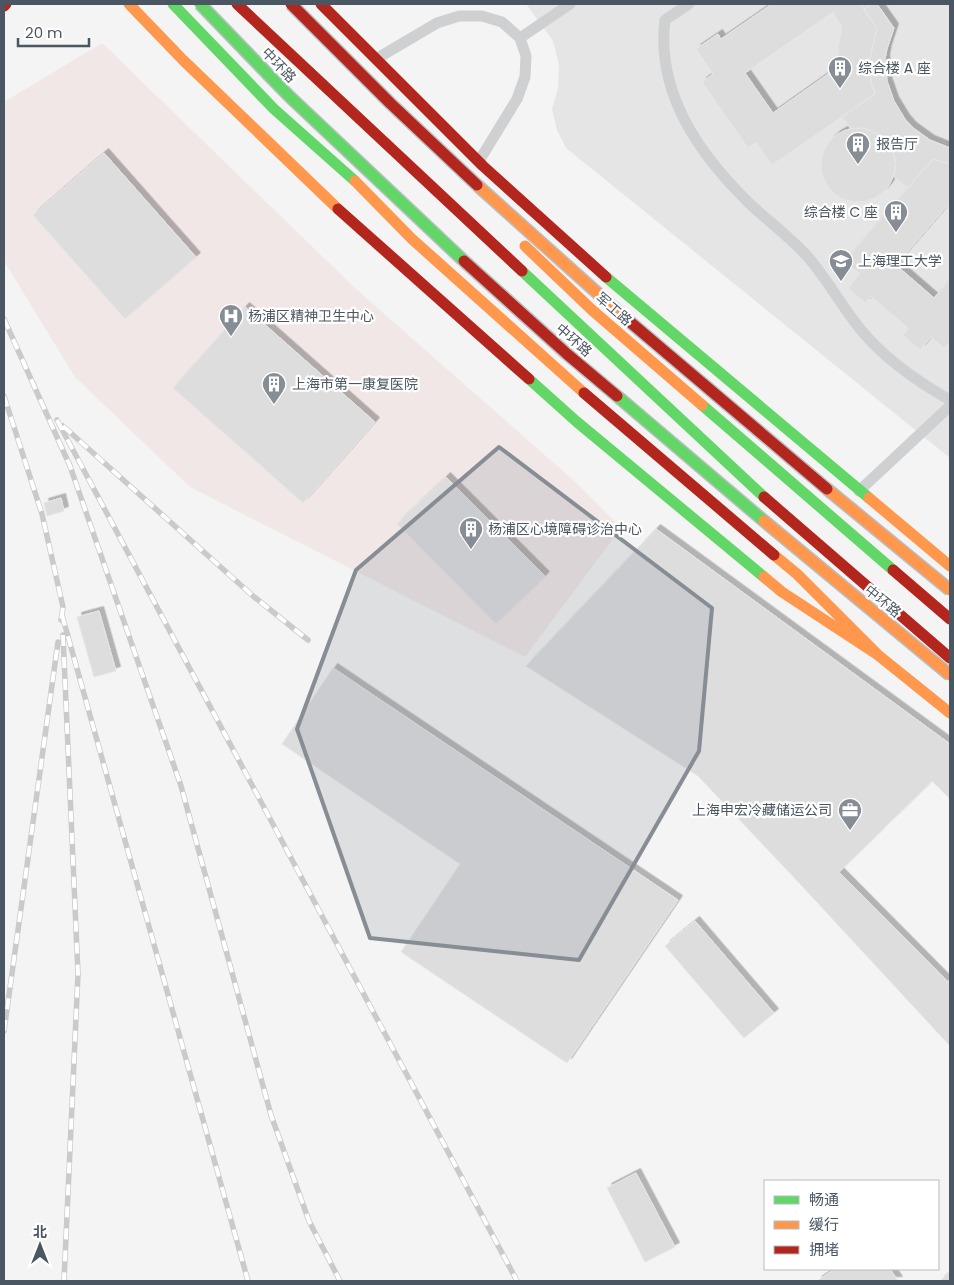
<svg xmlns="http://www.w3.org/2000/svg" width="954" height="1285" font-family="Poppins,'Noto Sans SC',sans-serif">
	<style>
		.education { fill: #e6e5e6 }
		.medical { fill: #f1e7e6 }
		.building { fill: #ddddde; stroke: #e5e6e7; fill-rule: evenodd; filter: url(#shadow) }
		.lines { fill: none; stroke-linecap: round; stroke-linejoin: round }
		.lane { stroke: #ced0d2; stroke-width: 11 }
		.fast { stroke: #63d668; stroke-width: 11 }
		.slow { stroke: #ff974d; stroke-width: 11 }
		.jam { stroke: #b3261e; stroke-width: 11 }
		.rail-casing { stroke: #c9cacc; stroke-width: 5.5 }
		.rail { stroke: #fff; stroke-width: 4; stroke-dasharray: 11; stroke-linecap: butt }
		.fast-bridge-casing { stroke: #b9bec3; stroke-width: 14; stroke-linecap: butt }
		.slow-bridge-casing { stroke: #b9bec3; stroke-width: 14; stroke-linecap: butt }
		.jam-bridge-casing { stroke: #b9bec3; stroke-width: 14; stroke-linecap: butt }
		.fast-bridge { stroke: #63d668; stroke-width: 11 }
		.slow-bridge { stroke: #ff974d; stroke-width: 11 }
		.jam-bridge { stroke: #b3261e; stroke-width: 11 }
		.marked { fill: #868d94; fill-opacity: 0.2; stroke: #868d94; stroke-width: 4; stroke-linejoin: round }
		.labels { text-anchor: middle; stroke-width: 4.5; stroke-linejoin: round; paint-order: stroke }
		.street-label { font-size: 14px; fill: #4a5661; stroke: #fff }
		.poi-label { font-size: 14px; fill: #4a5661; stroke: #fff; text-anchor: start }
	</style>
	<defs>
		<filter id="shadow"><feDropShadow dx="4.5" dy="-4.5" stdDeviation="0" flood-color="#0004"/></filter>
	</defs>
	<rect width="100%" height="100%" fill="#f4f4f4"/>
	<path class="education" d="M526,4H950V458L566,148L557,130L552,109L558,88L559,65L553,41Z"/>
	<path class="medical" d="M102,43L356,289L573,480L621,528L525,657L190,487L75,377L4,261V102Z"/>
	<path class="building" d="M772,4H860L877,28L870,58L871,83L875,94L772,165L756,142L748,148L702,82L713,74L696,49L718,34L721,39ZM833,12L842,27L838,47V67L773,113L745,73Z
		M860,4H871L864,9Z
		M871,4H877L894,28L887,49L885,59L887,81L894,101L905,119L912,127L930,140L950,148V164L933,159L908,188L894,177L896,163L893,152L887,142L873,132L862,128L851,129L842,117L875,94L871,83L870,58L877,28L864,9Z
		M821 165a37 37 0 1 1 74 0a37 37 0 1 1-74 0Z
		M104,153L196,257L125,319L33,215Z
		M933,159L950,164V206H947L896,265L934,298L950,280V341L944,348L931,337L920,350L903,335L909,329L871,296L865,303L848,288L860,274L844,261Z
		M245,307L375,422L303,503L173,388Z
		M446,477L545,576L496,624L397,524Z
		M61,498L64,511L47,516L44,503Z
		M656,529L950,744V1046L802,886L698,776L526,666Z
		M99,611L116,671L94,677L77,617Z
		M333,668L678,900L567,1063L401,952L460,864L282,744Z
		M932,781L950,799V979L948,982L839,872Z
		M695,921L774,1013L744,1038L665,946Z
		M636,1173L675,1247L645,1262L607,1188Z
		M835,1269H890L898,1281H817Z
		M950,1272V1281H940Z"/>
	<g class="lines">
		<path class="lane" d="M689,4L665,20C656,93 699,154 749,203C768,221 790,237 808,257C828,280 842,307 861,330C885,359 918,382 950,400
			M520,38L570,4
			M376,59L437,23L459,16H482L502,22L520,38L526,56L525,77L517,99L479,161
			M859,491L950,406"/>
		<path class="fast" d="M173,4L274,109L355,181
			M522,271L764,497
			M606,277L869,498
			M529,379L577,422L764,577
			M702,405L893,570"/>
		<path class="slow" d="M129,4L183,60L338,209
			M355,181L412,239L584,393
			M525,246L592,310L702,405
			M869,498L950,566
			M774,555L797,574L878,655L950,713
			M764,577L782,592L878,655"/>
		<path class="jam" d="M237,4L522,271
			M321,4L483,166L606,277
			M4,6L6,4
			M338,209L529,379
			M584,393L774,555
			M764,497L950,658
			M893,570L950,619"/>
		<g class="rail-casing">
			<path id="rail" d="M4,319L70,466L181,786L271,1115L309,1221L340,1281
				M4,396L42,514L63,607L61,620
				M57,420L517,1281
				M63,426L253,596L308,640
				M62,615L248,1281
				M63,635L78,974L64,1281
				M4,1031L58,642"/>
		</g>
		<use href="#rail" class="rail"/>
		<g class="fast-bridge-casing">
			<path id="fast-bridge" d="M200,4L289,96L464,261
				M617,396L764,521"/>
		</g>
		<g class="slow-bridge-casing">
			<path id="slow-bridge" d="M477,185L623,316
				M827,489L950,590
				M764,521L950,675"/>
		</g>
		<g class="jam-bridge-casing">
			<path id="jam-bridge" d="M291,4L390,103L477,185
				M464,261L567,354L617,396
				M623,316L827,489"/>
		</g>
		<use href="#fast-bridge" class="fast-bridge"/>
		<use href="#slow-bridge" class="slow-bridge"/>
		<use href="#jam-bridge" class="jam-bridge"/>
	</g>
	<path class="marked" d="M499,447L712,608L699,751L579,960L370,938L297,729L356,570Z"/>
	<defs>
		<g id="building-pin" transform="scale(1.25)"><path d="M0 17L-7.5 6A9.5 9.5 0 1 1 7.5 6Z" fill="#868d94" stroke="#fff"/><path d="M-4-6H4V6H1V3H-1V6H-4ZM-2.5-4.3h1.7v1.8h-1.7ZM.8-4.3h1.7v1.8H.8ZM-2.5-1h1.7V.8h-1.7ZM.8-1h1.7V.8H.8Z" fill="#fff"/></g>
		<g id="university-pin" transform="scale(1.25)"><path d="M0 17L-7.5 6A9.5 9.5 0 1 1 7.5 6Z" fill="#868d94" stroke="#fff"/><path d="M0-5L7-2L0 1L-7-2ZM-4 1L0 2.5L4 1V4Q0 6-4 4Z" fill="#fff"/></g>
		<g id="hospital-pin" transform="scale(1.25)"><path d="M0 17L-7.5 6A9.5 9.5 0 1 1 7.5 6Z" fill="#868d94" stroke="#fff"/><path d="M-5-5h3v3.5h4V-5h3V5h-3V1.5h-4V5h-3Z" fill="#fff"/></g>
		<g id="office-pin" transform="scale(1.25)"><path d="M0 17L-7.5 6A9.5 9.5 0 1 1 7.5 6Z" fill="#868d94" stroke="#fff"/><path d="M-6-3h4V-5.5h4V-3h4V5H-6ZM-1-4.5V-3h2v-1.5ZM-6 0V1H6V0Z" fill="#fff"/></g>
	</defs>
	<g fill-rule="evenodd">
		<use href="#building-pin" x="840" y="68"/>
		<use href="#building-pin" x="858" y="144"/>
		<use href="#building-pin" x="896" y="212"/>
		<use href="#university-pin" x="841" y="261"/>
		<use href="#hospital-pin" x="231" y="316"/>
		<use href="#building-pin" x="274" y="384"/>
		<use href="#building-pin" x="471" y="529"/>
		<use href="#office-pin" x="850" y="810"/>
	</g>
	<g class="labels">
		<g class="street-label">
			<text transform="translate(279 65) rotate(46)" y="5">中环路</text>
			<text transform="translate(614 309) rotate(41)" y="5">军工路</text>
			<text transform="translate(574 340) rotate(41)" y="5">中环路</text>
			<text transform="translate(883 601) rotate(39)" y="5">中环路</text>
		</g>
		<g class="poi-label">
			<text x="858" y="73">综合楼 A 座</text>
			<text x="876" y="149">报告厅</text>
			<text x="878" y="217" text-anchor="end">综合楼 C 座</text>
			<text x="858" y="266">上海理工大学</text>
			<text x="248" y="321">杨浦区精神卫生中心</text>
			<text x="292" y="389">上海市第一康复医院</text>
			<text x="488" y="534">杨浦区心境障碍诊治中心</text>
			<text x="832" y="815" text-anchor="end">上海申宏冷藏储运公司</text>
		</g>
	</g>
	<rect width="954" height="1285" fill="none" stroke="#4a5661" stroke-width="10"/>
	<rect x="764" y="1180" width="175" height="90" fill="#ffffff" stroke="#b7bbc0"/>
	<rect x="774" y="1196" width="25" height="8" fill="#63d668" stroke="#b7bbc0"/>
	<text x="809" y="1205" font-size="15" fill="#4a5661">畅通</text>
	<rect x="774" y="1221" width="25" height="8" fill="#ff974d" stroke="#b7bbc0"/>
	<text x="809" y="1230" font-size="15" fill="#4a5661">缓行</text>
	<rect x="774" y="1246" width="25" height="8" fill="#b3261e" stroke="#b7bbc0"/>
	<text x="809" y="1255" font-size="15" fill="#4a5661">拥堵</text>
	<g transform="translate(40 1245)" stroke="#ffffff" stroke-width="4" paint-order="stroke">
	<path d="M0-4L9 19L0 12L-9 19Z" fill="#4a5661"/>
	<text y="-8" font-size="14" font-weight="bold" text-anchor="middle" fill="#4a5661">北</text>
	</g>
	<path d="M18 38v8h71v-8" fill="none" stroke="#4a5661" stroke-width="2.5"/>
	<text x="25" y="38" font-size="15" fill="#4a5661" stroke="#ffffff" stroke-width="4" paint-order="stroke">20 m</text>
</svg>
